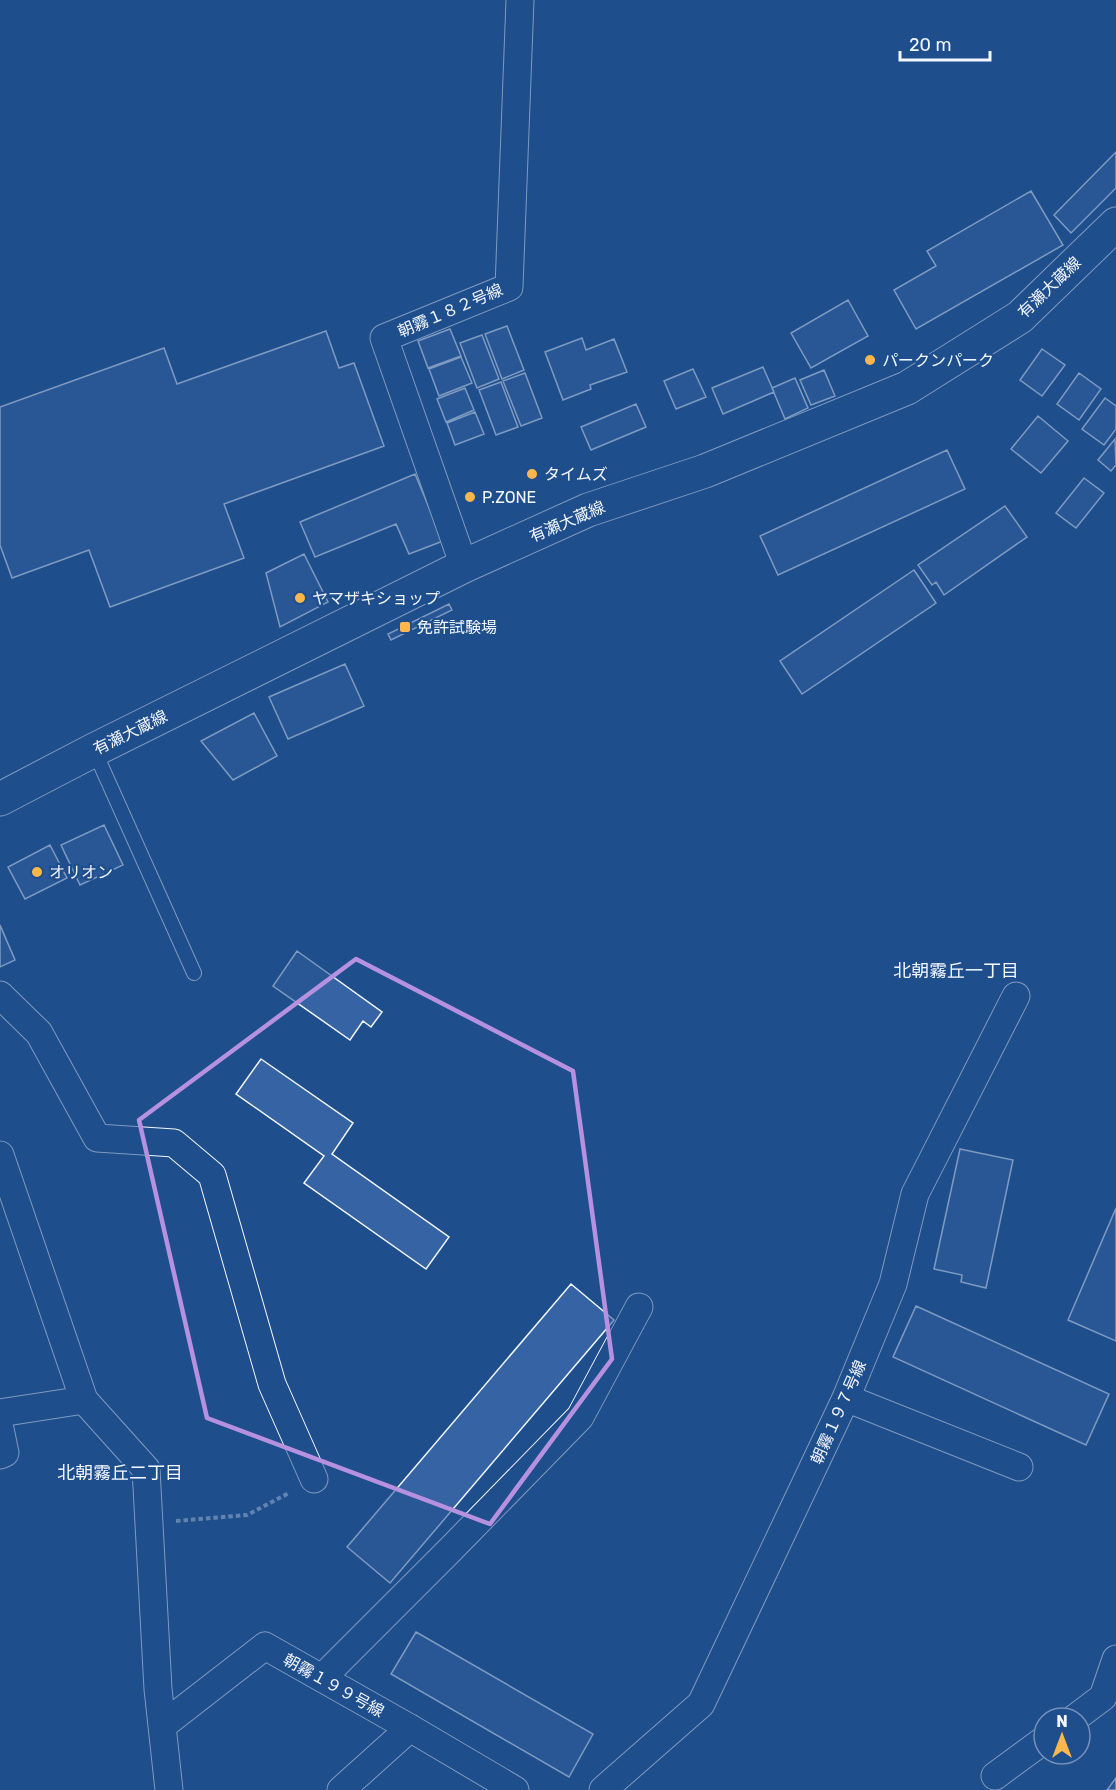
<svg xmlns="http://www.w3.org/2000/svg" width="1116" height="1790" font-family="Rubik,'Noto Sans JP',sans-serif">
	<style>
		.building { fill: #3563a3; stroke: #f2f6ff; stroke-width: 1.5 }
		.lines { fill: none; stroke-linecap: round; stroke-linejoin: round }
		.lane-casing { stroke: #f2f6ff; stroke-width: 16 }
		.street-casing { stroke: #f2f6ff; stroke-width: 29 }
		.secondary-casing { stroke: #f2f6ff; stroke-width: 35 }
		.path { stroke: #b3c4dc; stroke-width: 4; stroke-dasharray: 4.5 3; stroke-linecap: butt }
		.lane { stroke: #1f4e8c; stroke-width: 14 }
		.street { stroke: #1f4e8c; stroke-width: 27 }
		.secondary { stroke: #1f4e8c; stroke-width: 33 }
		.marked { fill: none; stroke: #b691df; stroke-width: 4.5; stroke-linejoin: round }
		.poi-dot { fill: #ffb74d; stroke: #1f4e8c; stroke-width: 2 }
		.labels { text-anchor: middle; stroke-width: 4.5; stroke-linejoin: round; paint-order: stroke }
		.street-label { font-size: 16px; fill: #f2f6ff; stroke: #1f4e8c }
		.poi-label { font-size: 16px; fill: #f2f6ff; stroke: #1f4e8c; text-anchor: start }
		.neighbourhood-label { font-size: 18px; fill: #f2f6ff; stroke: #1f4e8c }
	</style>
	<rect width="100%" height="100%" fill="#1f4e8c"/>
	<path class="building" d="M1116,152V188L1071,233L1054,215Z
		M1031,191L1063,245L916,329L894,290L936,266L927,251Z
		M848,300L868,336L811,368L791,333Z
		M507,326L524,370L502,379L485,334Z
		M450,329L461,356L428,368L418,341Z
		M326,331L339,368L354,363L384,446L224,504L244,558L110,607L89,550L12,578L0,545V407L164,348L177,384Z
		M482,335L499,379L477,388L460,343Z
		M582,338L586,350L614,339L627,372L590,385L591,389L563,400L545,352Z
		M1042,349L1065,365L1042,396L1020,380Z
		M461,357L472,383L439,396L429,369Z
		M763,367L774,392L723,414L712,388Z
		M693,369L706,397L676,409L664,381Z
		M824,370L835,396L811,405L800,380Z
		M525,373L542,418L521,426L503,381Z
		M1079,373L1101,389L1079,420L1057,404Z
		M795,378L808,408L785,419L772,388Z
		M501,382L518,427L496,435L479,390Z
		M465,388L474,410L446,422L437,399Z
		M1105,398L1116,406V429L1104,445L1082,429Z
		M636,404L646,427L591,450L581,427Z
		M475,412L484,434L455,445L447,423Z
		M1038,416L1068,441L1041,473L1011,449Z
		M1115,439L1116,465L1111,471L1098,460Z
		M947,450L965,489L778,575L760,536Z
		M415,474L443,541L409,554L396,524L315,557L300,522Z
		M1084,478L1104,493L1076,528L1056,513Z
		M1005,506L1027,537L944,595L936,582L932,585L918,565Z
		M304,554L328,602L280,627L266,573Z
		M914,570L936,603L802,694L780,661Z
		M449,604L452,610L391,640L388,634Z
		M345,664L364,706L288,739L269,697Z
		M254,713L277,756L233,780L201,741Z
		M104,825L123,865L80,885L61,845Z
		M50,845L67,878L25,899L8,867Z
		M0,925L15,960L0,967Z
		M297,951L382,1012L371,1027L363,1021L350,1040L273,986Z
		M261,1059L353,1123L332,1154L449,1237L426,1269L304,1183L324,1156L236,1094Z
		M960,1149L1013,1160L986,1288L961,1282L962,1275L934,1269Z
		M1116,1208V1341L1068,1320Z
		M571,1284L614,1320L390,1583L347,1547Z
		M916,1306L1109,1394L1086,1445L893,1357Z
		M416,1632L593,1734L569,1777L391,1674Z
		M1116,1778V1790H1107Z"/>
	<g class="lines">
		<g class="lane-casing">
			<path id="lane" d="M94,750L194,973"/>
		</g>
		<g class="street-casing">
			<path id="street" d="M464,566L384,338L509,287L520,0
				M0,995L39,1033L97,1138L174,1143L212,1175L272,1384L314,1479
				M0,1155L84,1400L146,1469L158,1689L169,1790
				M846,1398L1019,1467
				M0,1413L84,1400
				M0,1429L5,1453L0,1455
				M322,1678L450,1550L580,1417L639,1307
				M1075,1718L1103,1697L1116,1659
				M162,1726L265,1646L410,1728L515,1790
				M995,1776L1044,1740
				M341,1790L410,1728
				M603,1790L701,1704L846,1398L893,1284L915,1194L1016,996"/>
		</g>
		<g class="secondary-casing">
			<path id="secondary" d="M0,799L94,750L464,566L588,510L705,471L907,388L1020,317L1116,224"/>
		</g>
		<path class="path" d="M176,1521L247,1515L289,1493"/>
		<use href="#lane" class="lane"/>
		<use href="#street" class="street"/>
		<use href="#secondary" class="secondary"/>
	</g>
	<path d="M0 0H1116V1790H0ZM356,959L573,1071L612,1359L490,1524L207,1418L139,1120Z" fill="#1f4e8c" fill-opacity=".55" fill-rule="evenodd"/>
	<path class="marked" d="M356,959L573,1071L612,1359L490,1524L207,1418L139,1120Z"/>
	<g class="poi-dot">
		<circle cx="870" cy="360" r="6"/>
		<circle cx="532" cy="474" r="6"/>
		<circle cx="470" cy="497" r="6"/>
		<circle cx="300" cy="598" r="6"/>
		<rect x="399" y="621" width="12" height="12" rx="3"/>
		<circle cx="37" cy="872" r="6"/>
	</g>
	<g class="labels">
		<g class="street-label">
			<text transform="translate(1049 287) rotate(-44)" y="6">有瀬大蔵線</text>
			<text transform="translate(450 310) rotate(-23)" y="6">朝霧１８２号線</text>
			<text transform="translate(567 521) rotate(-23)" y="6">有瀬大蔵線</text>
			<text transform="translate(130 732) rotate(-26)" y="6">有瀬大蔵線</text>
			<text transform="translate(838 1412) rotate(-66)" y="6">朝霧１９７号線</text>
			<text transform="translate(334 1685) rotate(29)" y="6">朝霧１９９号線</text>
		</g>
		<g class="poi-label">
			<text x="882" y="366">パークンパーク</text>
			<text x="544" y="480">タイムズ</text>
			<text x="482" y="503">P.ZONE</text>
			<text x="312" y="604">ヤマザキショップ</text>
			<text x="417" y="633">免許試験場</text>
			<text x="49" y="878">オリオン</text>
		</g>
		<g class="neighbourhood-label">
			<text x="956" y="977">北朝霧丘一丁目</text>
			<text x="120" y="1479">北朝霧丘二丁目</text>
		</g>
	</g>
	<g transform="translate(1062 1736)"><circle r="28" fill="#1f4e8c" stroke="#7391ba" stroke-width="1.5"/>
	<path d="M0-4.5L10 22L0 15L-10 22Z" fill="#ffb74d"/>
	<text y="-9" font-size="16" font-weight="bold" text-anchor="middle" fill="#f2f6ff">N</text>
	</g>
	<path d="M900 51v9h90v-9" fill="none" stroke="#f2f6ff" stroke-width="3"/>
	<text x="909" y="51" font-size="18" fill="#f2f6ff" stroke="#1f4e8c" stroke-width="4.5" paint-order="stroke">20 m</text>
</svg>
